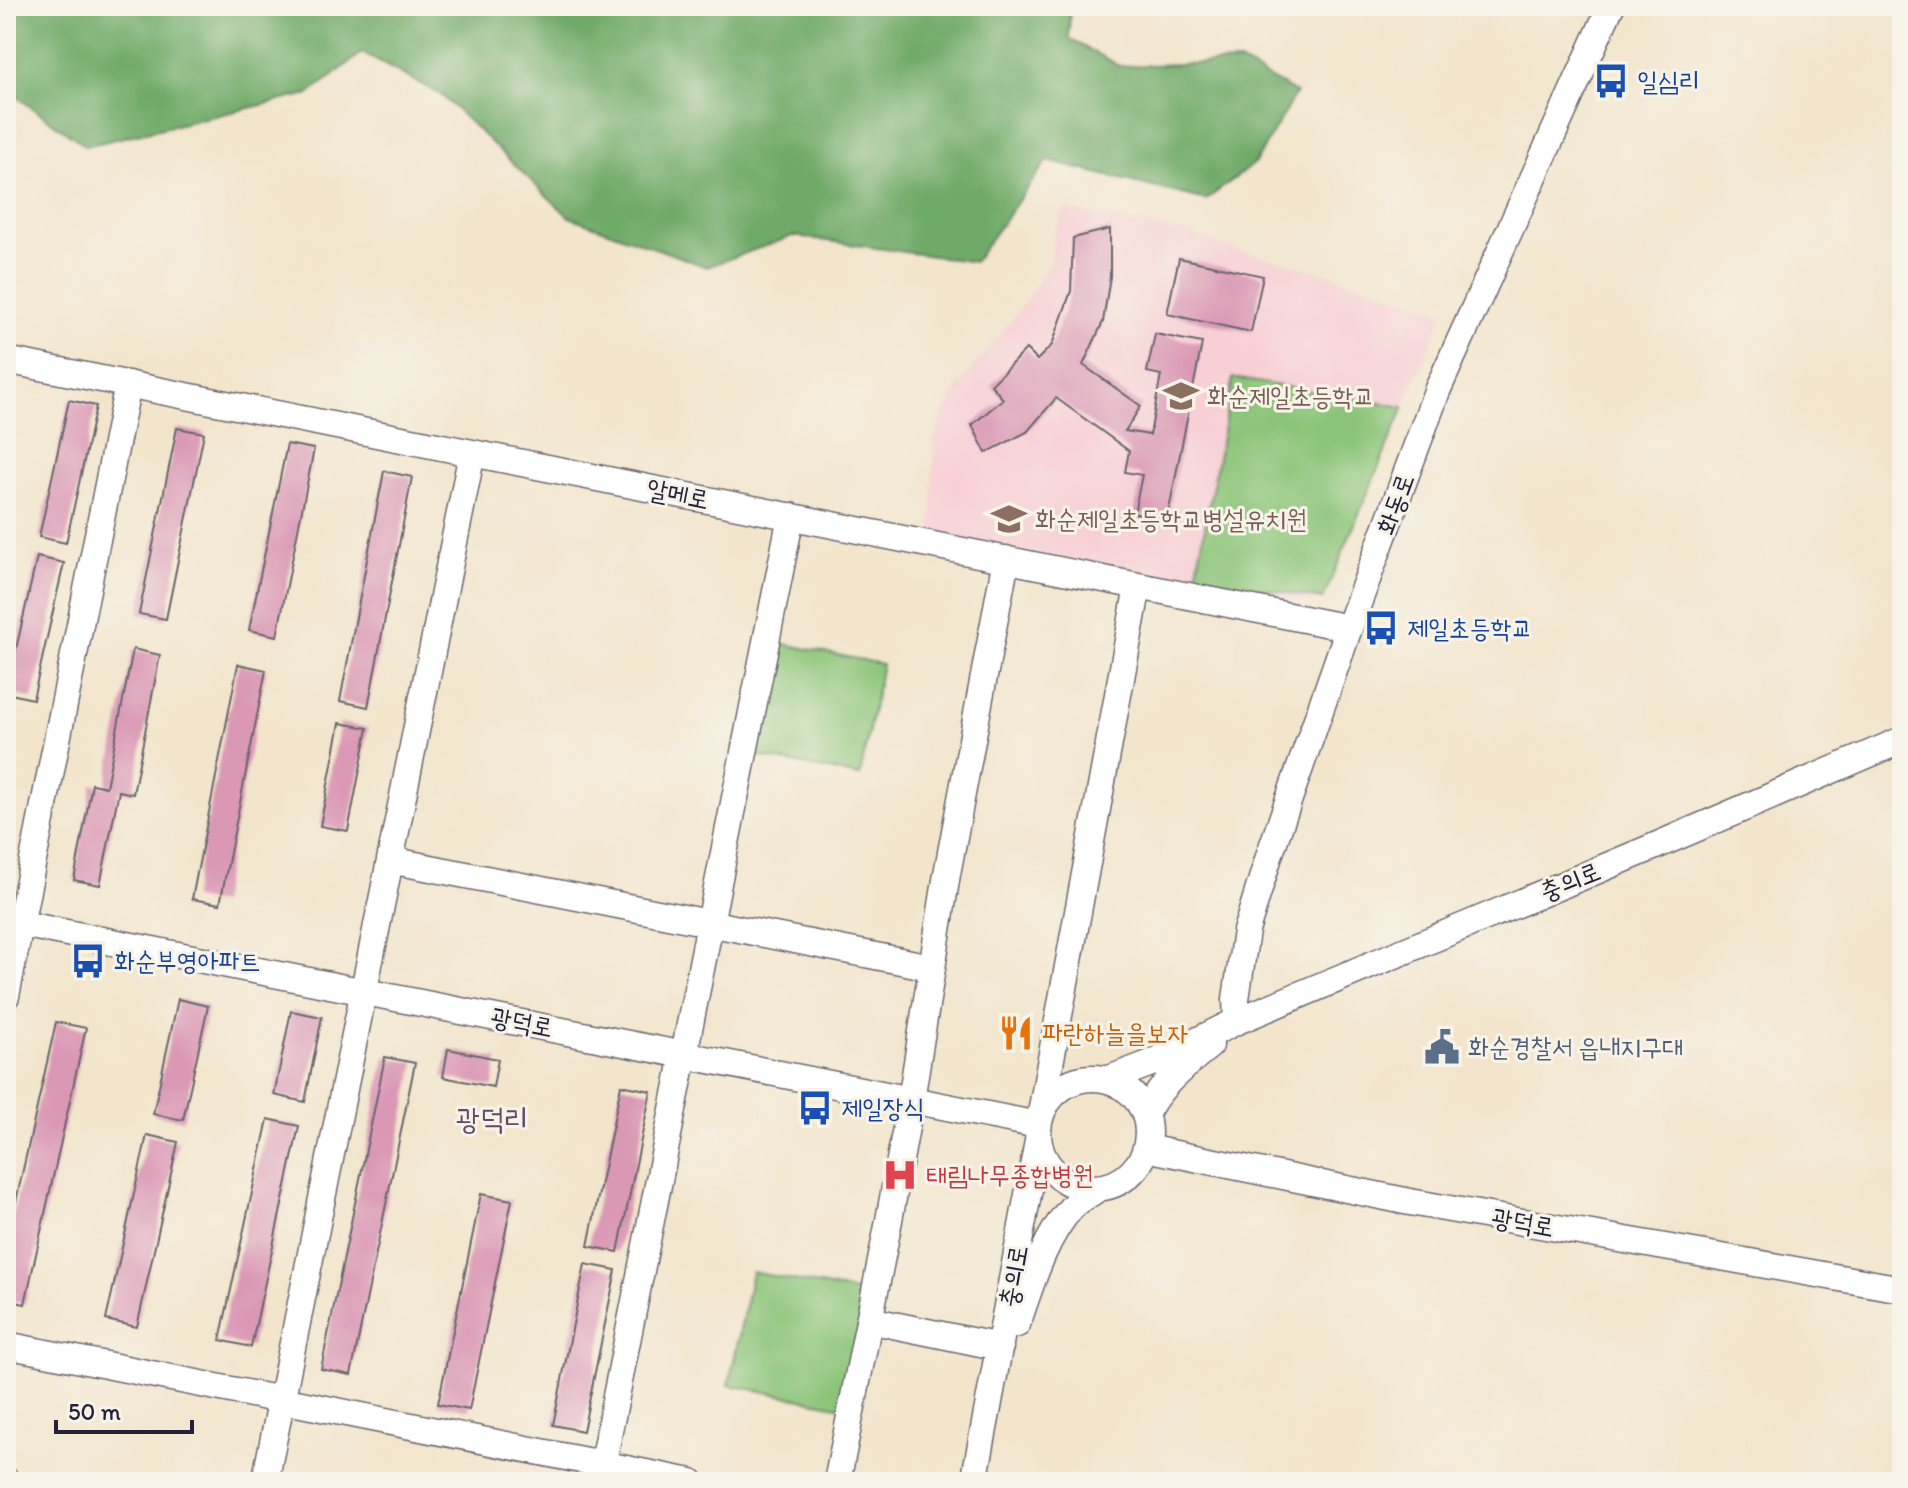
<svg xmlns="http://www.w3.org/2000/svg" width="1908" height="1488" font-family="Itim,'Poor Story',sans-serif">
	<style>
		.built { fill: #f7cfd5 }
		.green { fill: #8bc478; stroke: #56735a; stroke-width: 2 }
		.forest { fill: #70aa68; stroke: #496652; stroke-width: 2 }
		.building { fill: #da98b5 }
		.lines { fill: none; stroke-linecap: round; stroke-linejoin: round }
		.minor-casing { stroke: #6b666e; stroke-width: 29 }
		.minor { stroke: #fff; stroke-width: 26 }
		.labels { text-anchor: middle; stroke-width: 6; stroke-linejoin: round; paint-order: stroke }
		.transit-label { font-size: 26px; fill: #164399; stroke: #f7f3e8; text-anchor: start }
		.education-label { font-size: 26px; fill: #785e54; stroke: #f7f3e8; text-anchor: start }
		.street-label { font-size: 26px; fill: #22223b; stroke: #f7f3e8 }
		.food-label { font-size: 26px; fill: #c56008; stroke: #f7f3e8; text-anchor: start }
		.service-label { font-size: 26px; fill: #4e5e75; stroke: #f7f3e8; text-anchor: start }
		.health-label { font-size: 26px; fill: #be3a42; stroke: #f7f3e8; text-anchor: start }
		.quarter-label { font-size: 30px; fill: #624b66; stroke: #f7f3e8 }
	</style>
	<rect width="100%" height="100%" fill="#f7f3e8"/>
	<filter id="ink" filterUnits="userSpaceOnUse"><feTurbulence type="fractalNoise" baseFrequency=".0125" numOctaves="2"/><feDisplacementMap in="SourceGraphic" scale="16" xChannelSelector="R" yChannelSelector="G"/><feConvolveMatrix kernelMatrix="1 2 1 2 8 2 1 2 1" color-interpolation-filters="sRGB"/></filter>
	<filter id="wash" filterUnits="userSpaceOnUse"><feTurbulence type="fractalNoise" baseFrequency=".006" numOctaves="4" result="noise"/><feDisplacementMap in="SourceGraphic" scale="32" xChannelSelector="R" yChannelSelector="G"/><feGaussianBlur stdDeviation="1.8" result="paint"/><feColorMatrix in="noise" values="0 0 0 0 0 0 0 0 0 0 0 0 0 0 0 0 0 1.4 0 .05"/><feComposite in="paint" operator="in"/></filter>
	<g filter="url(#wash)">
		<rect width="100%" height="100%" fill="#f2e5cc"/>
		<path class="built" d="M1064,209L1187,232L1236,250L1330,274L1444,312L1323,599L1312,603L1197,580L931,535L934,440L941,416L964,377L1010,322L1032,292L1050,261L1055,231Z"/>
		<path class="green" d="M1233,378L1404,407L1323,599L1196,576Z
			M774,642L882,664L860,776L752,755Z
			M752,1272L866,1294L843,1407L729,1385Z"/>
		<path class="forest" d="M6,6H1070L1069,39L1120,66L1240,62L1296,93L1255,163L1206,200L1047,161L974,262L793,236L707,267L569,217L440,94L362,53L309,94L86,146L14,95L6,70Z"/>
		<g id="blocks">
			<path class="building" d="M1110,229V276L1103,322L1083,365L1141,406L1125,431L1150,435L1161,375L1147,372L1155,334L1202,343L1167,520L1134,513L1142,475L1125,472L1129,451L1056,398L1027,432L986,453L972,425L1003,399L991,385L1026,349L1037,360L1052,345L1071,291L1073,238Z
				M1179,258L1263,276L1251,332L1167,314Z
				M69,400L96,406L66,543L39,537Z
				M177,428L204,433L166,619L139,614Z
				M287,444L314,449L277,636L249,630Z
				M384,471L412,477L368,707L340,701Z
				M37,557L64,563L33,699L6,693Z
				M133,649L160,655L133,794L119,791L100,885L74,880L92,784L106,787Z
				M238,664L266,670L220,904L192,899Z
				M340,723L368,728L348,831L320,826Z
				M178,999L208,1006L183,1120L153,1114Z
				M291,1011L322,1017L305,1102L274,1095Z
				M56,1022L86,1028L25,1304L6,1300V1246Z
				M448,1049L498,1059L493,1087L443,1077Z
				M385,1057L415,1063L351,1375L321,1369Z
				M621,1085L651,1091L618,1252L588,1246Z
				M268,1119L299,1126L251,1347L220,1340Z
				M147,1135L178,1142L137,1327L106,1320Z
				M481,1194L512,1200L469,1410L438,1404Z
				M585,1264L616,1270L583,1431L553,1425Z"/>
		</g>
	</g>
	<g filter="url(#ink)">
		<use href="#blocks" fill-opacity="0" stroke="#6b666e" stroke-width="2"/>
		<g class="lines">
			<g class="minor-casing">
				<path id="minor" d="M6,360L1349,628
					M390,860L931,967
					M6,921L1038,1125
					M6,996L128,384
					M1237,1021L1236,999L1246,931L1270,853L1349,628L1437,391L1611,6
					M1038 1133a55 55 0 1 1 110 0a55 55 0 1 1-110 0Z
					M1109,1079L1154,1062L1237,1021L1653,847L1902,740
					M1041,1113L1138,586
					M1145,1115C1159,1085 1185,1066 1210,1045
					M1146,1148L1410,1202L1902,1289
					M869,1320L1000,1347
					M1017,1324C1031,1285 1043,1240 1071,1208C1078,1200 1089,1195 1097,1189
					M6,1345L691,1482
					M6,1482H8
					M265,1482L472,453
					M599,1482L791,516
					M837,1482L887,1231L911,1100L947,874L1006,559
					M974,1482L1038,1141"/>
			</g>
			<use href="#minor" class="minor"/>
		</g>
	</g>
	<defs>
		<g id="bus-bare" transform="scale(2.76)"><path d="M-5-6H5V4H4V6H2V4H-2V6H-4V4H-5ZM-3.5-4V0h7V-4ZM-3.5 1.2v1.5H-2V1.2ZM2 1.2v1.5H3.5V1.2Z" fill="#1a4fb4" stroke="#f7f3e8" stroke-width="2.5" paint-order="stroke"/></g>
		<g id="school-bare" transform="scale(2.76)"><path d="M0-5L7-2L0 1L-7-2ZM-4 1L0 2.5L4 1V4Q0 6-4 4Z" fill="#8d6e63" stroke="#f7f3e8" stroke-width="2.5" paint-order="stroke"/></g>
		<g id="restaurant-bare" transform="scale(2.76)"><path d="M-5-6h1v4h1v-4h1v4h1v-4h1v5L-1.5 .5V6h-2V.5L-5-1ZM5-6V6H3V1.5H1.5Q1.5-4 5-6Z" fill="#e8710a" stroke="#f7f3e8" stroke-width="2.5" paint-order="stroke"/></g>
		<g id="civic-bare" transform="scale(2.76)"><path d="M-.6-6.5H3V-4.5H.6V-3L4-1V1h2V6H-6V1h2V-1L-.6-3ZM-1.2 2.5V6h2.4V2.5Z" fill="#5c6f8a" stroke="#f7f3e8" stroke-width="2.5" paint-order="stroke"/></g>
		<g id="hospital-bare" transform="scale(2.76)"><path d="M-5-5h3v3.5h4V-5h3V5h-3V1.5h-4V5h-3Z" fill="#e0444e" stroke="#f7f3e8" stroke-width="2.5" paint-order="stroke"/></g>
	</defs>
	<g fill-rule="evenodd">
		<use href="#bus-bare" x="1611" y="81"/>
		<use href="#school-bare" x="1181" y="396"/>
		<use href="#school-bare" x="1009" y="519"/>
		<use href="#bus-bare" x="1381" y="628"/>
		<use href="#bus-bare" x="88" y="961"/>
		<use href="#restaurant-bare" x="1016" y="1033"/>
		<use href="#civic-bare" x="1442" y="1047"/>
		<use href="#bus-bare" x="815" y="1108"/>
		<use href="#hospital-bare" x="900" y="1175"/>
	</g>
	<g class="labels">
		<g class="transit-label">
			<text x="1637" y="90">일심리</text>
			<text x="1407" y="637">제일초등학교</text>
			<text x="114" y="970">화순부영아파트</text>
			<text x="841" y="1117">제일장식</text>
		</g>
		<g class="education-label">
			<text x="1207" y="405">화순제일초등학교</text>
			<text x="1035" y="528">화순제일초등학교병설유치원</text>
		</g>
		<g class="street-label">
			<text transform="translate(678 494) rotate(11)" y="9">알메로</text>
			<text transform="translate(1395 504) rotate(-70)" y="9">화동로</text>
			<text transform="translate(1570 881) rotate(-22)" y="9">충의로</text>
			<text transform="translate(522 1022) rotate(11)" y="9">광덕로</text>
			<text transform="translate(1523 1222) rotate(10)" y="9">광덕로</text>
			<text transform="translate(1013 1276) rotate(-80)" y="9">충의로</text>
		</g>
		<g class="food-label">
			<text x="1042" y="1042">파란하늘을보자</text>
		</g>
		<g class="service-label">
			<text x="1468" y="1056">화순경찰서 읍내지구대</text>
		</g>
		<g class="health-label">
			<text x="926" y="1184">태림나무종합병원</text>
		</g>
		<g class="quarter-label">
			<text x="492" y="1129">광덕리</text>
		</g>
	</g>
	<rect width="1908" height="1488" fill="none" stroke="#f7f3e8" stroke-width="32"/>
	<path d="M56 1420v12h136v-12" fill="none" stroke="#22223b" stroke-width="4"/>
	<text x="68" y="1420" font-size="24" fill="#22223b" stroke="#f7f3e8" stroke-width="6" paint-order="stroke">50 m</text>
</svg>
